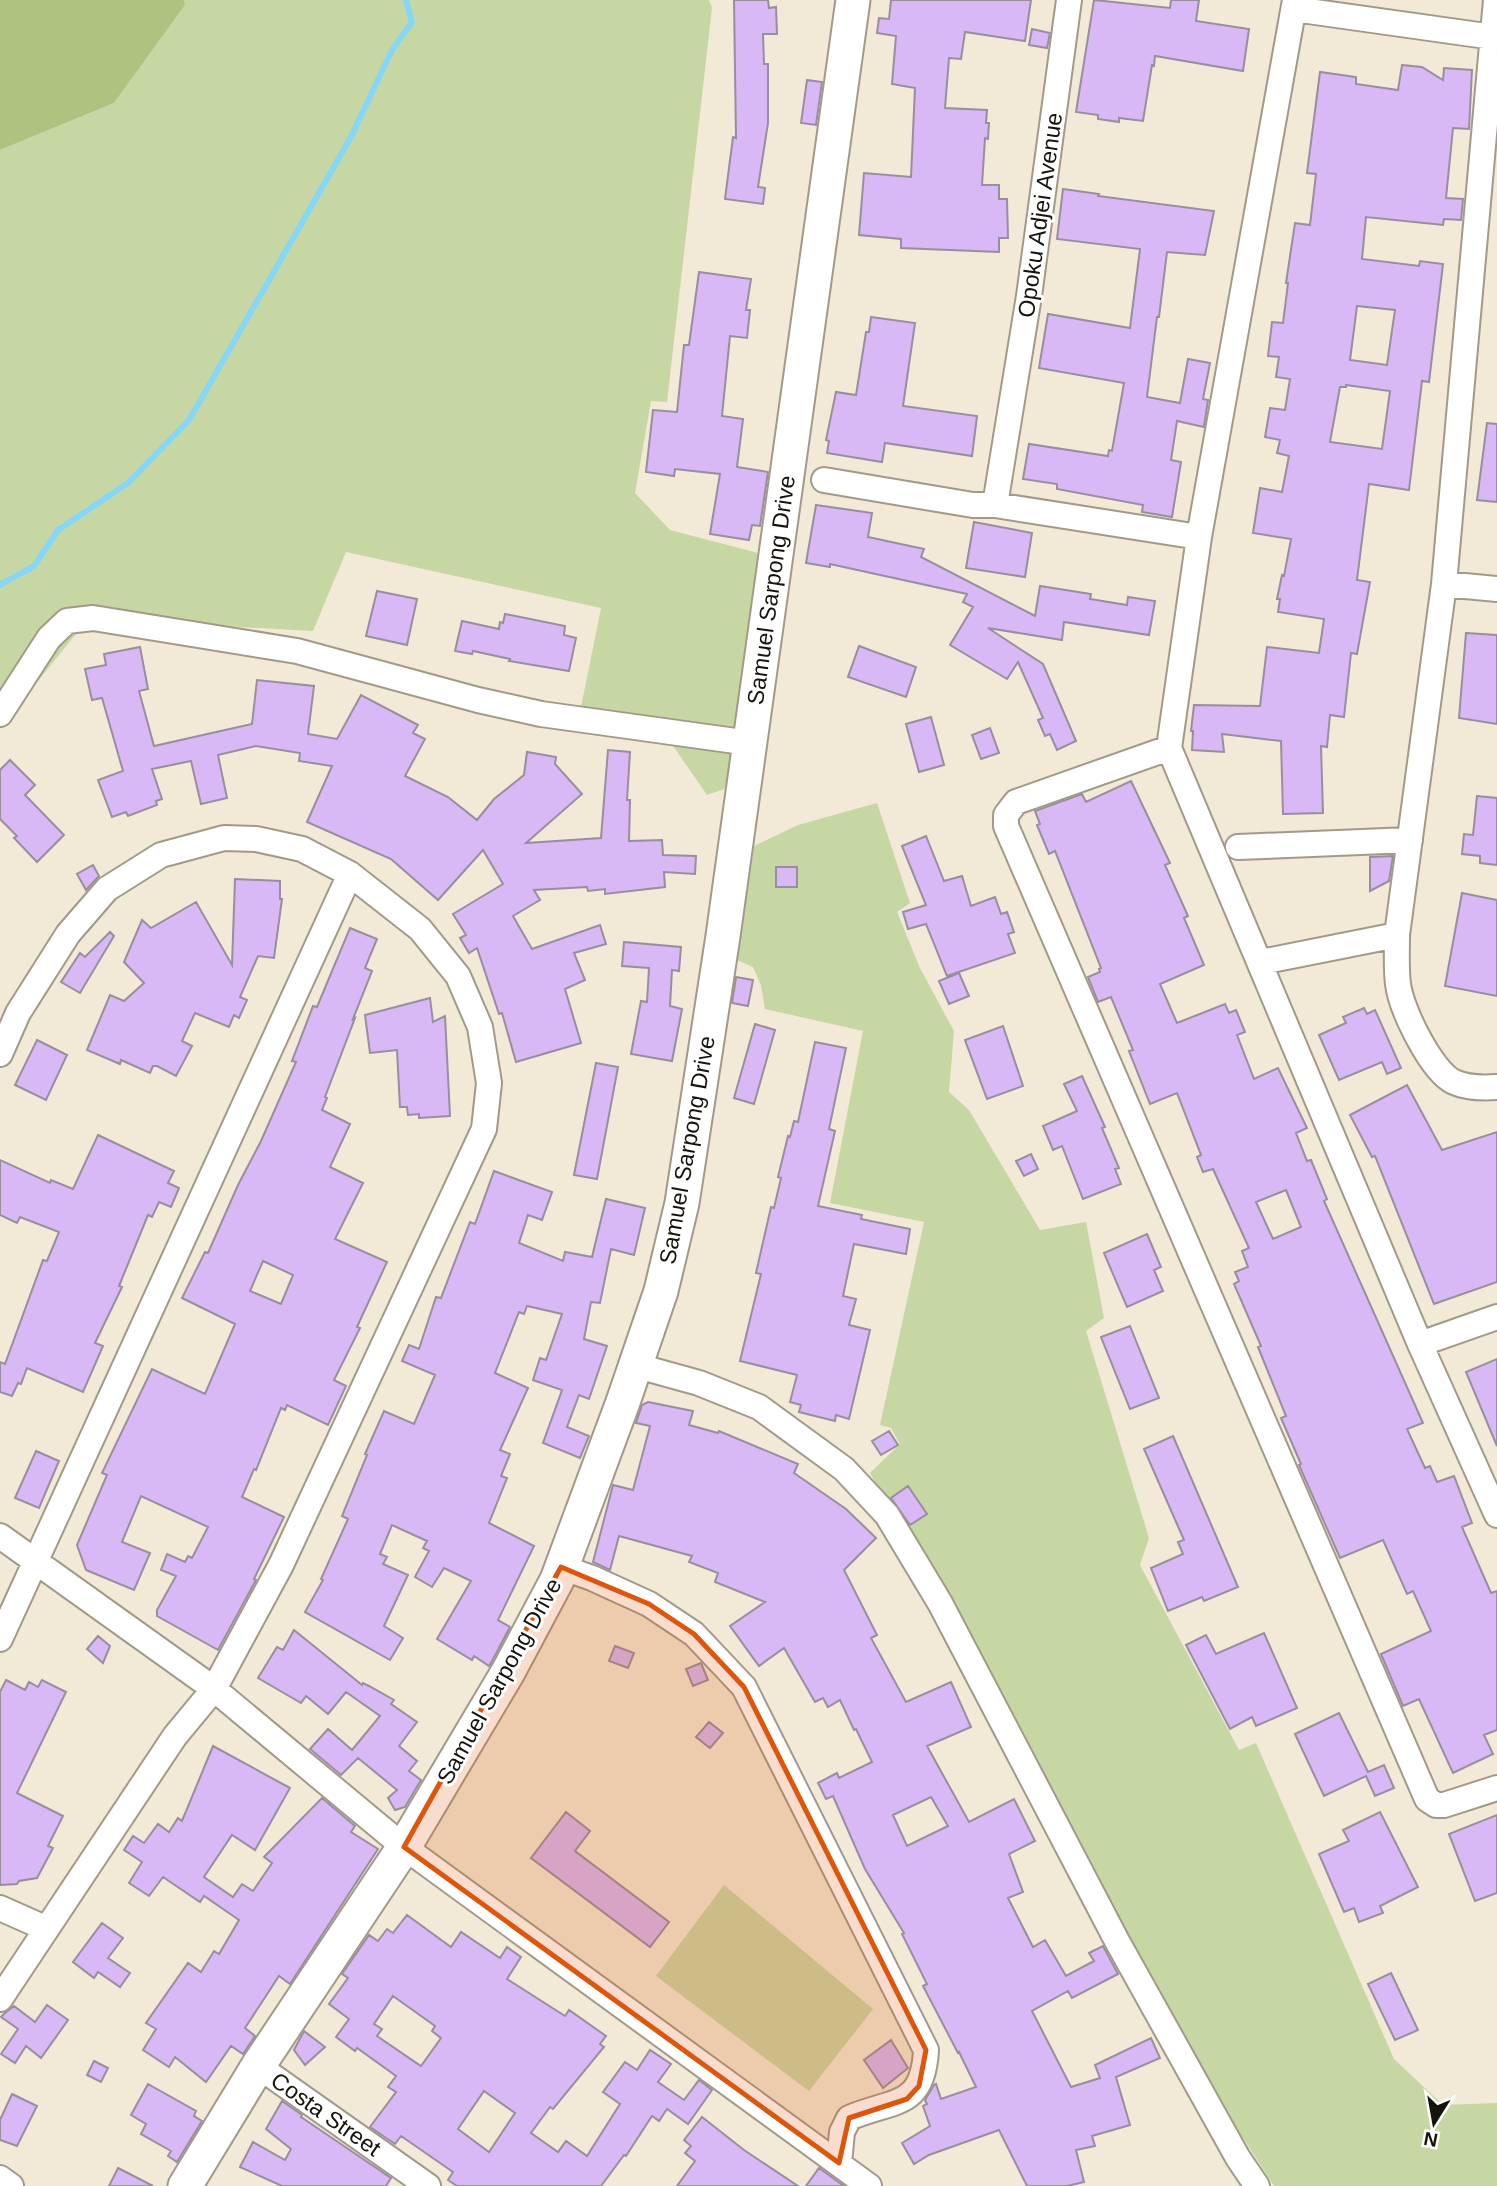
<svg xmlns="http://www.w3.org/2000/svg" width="1497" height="2186" font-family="Arial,sans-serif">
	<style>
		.green { fill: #c7d7a4 }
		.forest { fill: #afc280 }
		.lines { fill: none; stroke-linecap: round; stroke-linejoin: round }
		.stream { stroke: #85d7f5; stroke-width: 6 }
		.building { fill: #d8b8f5; stroke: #978ea0; stroke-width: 2; fill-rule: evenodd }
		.street-casing { stroke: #a29a88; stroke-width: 28 }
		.secondary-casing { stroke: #a29a88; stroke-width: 37 }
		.street { stroke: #fff; stroke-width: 24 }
		.secondary { stroke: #fff; stroke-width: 33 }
		.marked { fill: #de560c; fill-opacity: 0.2; stroke: #de560c; stroke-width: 5; stroke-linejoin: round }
		.labels { text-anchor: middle; stroke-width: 6; stroke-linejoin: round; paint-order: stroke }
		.street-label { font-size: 23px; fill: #16130d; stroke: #fff }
	</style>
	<rect width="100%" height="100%" fill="#f2e9d6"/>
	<path class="green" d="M184,0H709L712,8L667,402L651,401L635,493L670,530L766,555L738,746L724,789L707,795L669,740L578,722L601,608L346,552L313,631L88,619L0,728V150L114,103L185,5Z
		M877,803L910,903L897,912L920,968L954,1031L949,1092L969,1110L1040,1230L1086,1222L1104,1318L1086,1331L1149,1538L1140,1565L1239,1750L1256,1743L1394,2059L1443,2105L1497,2103V2186H1274L1184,2046L870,1473L900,1444L891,1428L880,1425L924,1222L830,1203L863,1031L765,1009L761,985L753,967L737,960L754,846L798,825Z
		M724,1885L873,2009L809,2091L656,1976Z"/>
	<path class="forest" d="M0,0H184L185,5L114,103L0,150Z"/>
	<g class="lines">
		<path class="stream" d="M0,585L34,566L58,530L128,483L189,420L351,137L392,50L412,22L406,0"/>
	</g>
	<path class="building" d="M734,0H768L769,8L776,7L777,34H763L764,64H768V123L758,187L765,188L763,204L725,199L733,137L736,138Z
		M891,0H1031L1025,41L965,32L961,59L949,58L945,108L987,110L986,123H989L988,139L985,138L982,185H999V199H1007L1008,238H999V252L901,248V239L859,235L864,173L911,177L915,88L892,84L896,36L877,33L879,18L889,19Z
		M1094,0L1170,8L1171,0H1199L1196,21L1249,29L1243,71L1155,56L1154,66L1152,65L1143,121L1119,118V122L1098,119V115L1076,112Z
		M1032,29L1050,33L1047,48L1029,45Z
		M1402,65L1422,67L1443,80L1444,68L1472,70L1469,129L1453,128L1446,198L1463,199L1461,220L1444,219L1443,225L1366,217L1362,259L1419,266L1420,261L1443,264L1429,382L1422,381L1409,490L1369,484L1357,580L1370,582L1357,654L1351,653L1344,717L1330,715L1327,747L1321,746L1323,813L1283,814L1281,741L1222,734L1224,752L1192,750L1193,731H1191L1194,705L1260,706L1267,647L1319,653L1324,619L1278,612L1280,599H1277L1282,575L1284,576L1291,539L1253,533L1260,488L1282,492L1289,456L1277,453L1280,440L1265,437L1270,408L1285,410L1290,379L1276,377L1279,357L1268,356L1272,322L1283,323L1288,283H1286L1295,223L1310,225L1316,174L1307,173L1320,72L1356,77V84L1398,90ZM1357,306L1395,310L1387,365L1350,360ZM1346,385L1390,391L1382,449L1330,442L1340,387H1346Z
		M807,80L822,82L816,125L801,123Z
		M1063,189L1099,194L1098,196L1214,211L1205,255L1167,252L1159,317H1157L1147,397L1180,403L1188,359L1210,363L1203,399L1208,400L1204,427L1177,421L1171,460L1181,462L1172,517L1142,512L1143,505L1057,489V484L1023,479L1029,444L1108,456L1109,450L1112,451L1124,383L1039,368L1048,314L1130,328L1140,249L1057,239Z
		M699,272L751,279L746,310H750L747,338L730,336L722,416L743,419L737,467L768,472L760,526L752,525L749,540L710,534L720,474L675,469L674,476L646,472L653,410L677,412L684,345H689Z
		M871,317L915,323L903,406L977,416L972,456L885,443L882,462L827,453L829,441L826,440L836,392L856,395L866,332H869Z
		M1487,423L1497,424V502L1477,500Z
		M816,505L872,513L868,537L924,549L921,557L1035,616L1040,586L1091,594L1090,599L1127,605L1128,597L1155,601L1149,635L1064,622L1062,640L988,628L1043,664L1076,741L1057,750L1050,734L1045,736L1038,720L1043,718L1018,662L1007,679L950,645L973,607L963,602L967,594L830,564V567L806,563Z
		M974,522L1032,533L1025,577L966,568Z
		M377,591L417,599L407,645L366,636Z
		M505,614L565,626L564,635L576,638L569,671L509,661L510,659L473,651L472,654L455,651L462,621L499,629L500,622L503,623Z
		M1466,633L1497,635V724L1459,718Z
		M859,646L916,667L906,697L848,677Z
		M140,647L148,689L139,691L154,746L252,724L257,680L314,686L308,734L337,739L361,695L418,725L413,733L425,739L405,776L448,797L477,820L494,799L524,775L527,752L556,757L555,764L582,794L526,843L601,838L608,750L630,752L627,800H630L629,841L662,840L663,855L696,856L695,874L664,872L665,887L605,894V889L588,891L587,887L534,890L540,900L513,916L532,949L600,925L606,944L574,953L585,980L565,989L581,1043L516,1062L502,1013L499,1014L477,948L469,953L460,938L466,935L453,914L503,884L483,850L438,900L391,859L307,822L332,766L299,761L300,753L256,746L218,755L227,798L201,804L191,761L152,769L162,799L156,801L157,805L128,816L126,812L112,817L98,780L123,771L102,698L92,700L85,669L106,665L104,654Z
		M931,717L944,765L919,772L906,724Z
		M990,728L999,753L981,759L972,735Z
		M10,760L35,785L25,795L64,835L37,862L14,838L17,836L0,819V770Z
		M1131,781L1170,863L1165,865L1188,916L1184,918L1204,965L1160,984L1177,1023L1225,1004L1229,1013L1236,1010L1245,1032L1237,1035L1254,1079L1278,1068L1307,1128L1296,1133L1307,1161L1311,1160L1327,1199L1324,1201L1423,1423L1407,1429L1425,1468L1430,1466L1437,1482L1454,1476L1472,1523L1462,1527L1491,1593L1497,1591V1730L1484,1735L1493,1754L1453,1773L1419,1699L1403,1706L1381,1654L1431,1631L1413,1591L1407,1594L1383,1540L1340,1558L1299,1465L1301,1464L1281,1418L1286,1416L1258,1347L1261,1346L1234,1284L1239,1281L1235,1272L1248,1267L1242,1251L1249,1248L1213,1169L1203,1172L1197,1157L1201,1155L1177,1093L1150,1104L1129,1051L1133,1050L1111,997L1098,1002L1088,977L1100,972L1099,969L1101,968L1055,851L1049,854L1037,825L1040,824L1035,811L1082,794L1086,802ZM1286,1190L1301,1227L1273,1239L1256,1202Z
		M1477,796L1497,798V865L1480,863V856L1462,854L1464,834L1473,835Z
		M926,836L944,881L962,876L971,906L995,897L1001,914L1007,912L1014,932L1008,934L1015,953L947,976L926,924L908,929L903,912L926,905L902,846Z
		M1393,856L1389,881L1370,891V857Z
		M93,865L99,876L86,890L77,874Z
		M776,867H797V887H776Z
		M235,879L280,881V899H282L274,958L258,956L240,997L247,1000L239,1018L234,1015L229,1027L195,1013L182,1041L192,1046L176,1076L157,1066H153L150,1073L121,1060L120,1064L87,1050L110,995L124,1001L144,983L124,962L142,920L151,928L196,902L232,965Z
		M1462,893L1497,900V996L1445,986Z
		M350,928L377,939L365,968L372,971L353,1019L355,1018L325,1097L327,1098L322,1110L350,1124L330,1167L363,1183L335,1239L387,1262L357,1327L360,1328L334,1380L346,1386L328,1425L287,1405L285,1410L281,1408L256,1470L254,1469L242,1497L284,1517L254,1579L256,1580L218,1650L157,1616V1610L176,1576L161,1570L167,1554L185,1562L188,1556L192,1558L208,1527L141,1496L122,1542L150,1553L134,1590L86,1570L77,1545L107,1475L102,1473L152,1369L205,1394L235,1324L182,1298L205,1252L208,1253L238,1185L261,1141L296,1062L292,1061L313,1006L317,1007ZM263,1261L293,1275L281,1304L250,1291Z
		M110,932L114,936L80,993L61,982L80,953L85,957Z
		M624,942L681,947L679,971L672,970L670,1006L682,1009L672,1061L631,1054L641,1001L647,1002L649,968L622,966Z
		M959,973L969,996L949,1004L939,981Z
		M736,977L753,980L748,1006L732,1003Z
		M430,998L433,1022L445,1016L450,1116L419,1118V1114L408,1115L407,1107H400L397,1050L370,1053L365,1015Z
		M1364,1008L1367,1014L1375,1010L1401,1068L1387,1074L1382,1062L1339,1080L1319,1035L1346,1023L1343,1017Z
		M755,1024L775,1030L754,1104L734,1098Z
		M1003,1026L1023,1086L987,1099L965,1040Z
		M37,1040L67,1055L46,1100L15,1085Z
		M815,1042L846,1048L829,1129L835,1131L818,1206L862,1215L861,1219L910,1229L906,1254L854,1244L843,1296L856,1299L849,1325L870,1330L849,1419L836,1415L835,1421L799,1412L801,1405L790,1402L797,1375L740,1361L761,1274L756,1273L771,1207L774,1208L781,1178L778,1177L788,1136L790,1137L794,1121L798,1122Z
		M596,1063L618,1067L597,1179L574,1175Z
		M1082,1076L1105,1127L1102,1128L1119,1168L1115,1169L1121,1184L1083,1199L1062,1146L1053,1150L1043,1126L1077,1111L1064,1084Z
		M1407,1085L1442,1150L1497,1132V1282L1434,1304L1375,1156L1372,1157L1350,1115Z
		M98,1135L174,1171L168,1183L179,1188L171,1207L159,1202L152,1217L148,1215L119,1286L122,1287L95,1343L103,1346L83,1392L27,1368L21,1384L18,1383L12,1396L0,1392V1362L5,1364L43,1260L47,1261L59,1232L20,1217L17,1223L0,1215V1160L50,1183L51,1180L73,1189Z
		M1031,1154L1038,1169L1024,1176L1016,1161Z
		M494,1171L552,1192L542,1220L528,1215L519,1243L563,1261L565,1252L592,1257L606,1199L645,1208L634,1255L611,1249L600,1303L591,1302L584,1339L607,1346L589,1399L579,1395L567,1427L589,1436L580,1458L543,1443L562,1390L533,1380L540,1358L546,1360L562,1314L527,1306L524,1314L519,1312L495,1373L528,1388L500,1450L510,1454L501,1476L507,1478L489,1523L534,1546L498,1620L510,1627L491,1663L489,1666L474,1656L472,1660L437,1639L471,1581L444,1568L432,1587L415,1577L429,1551L423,1548L427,1541L392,1525L380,1554L387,1557L383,1564L408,1575L384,1626L403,1638L390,1660L305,1612L323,1580L321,1579L348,1519L342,1516L367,1455L365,1454L384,1411L414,1424L435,1375L402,1361L409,1345L419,1349L436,1297L441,1298L470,1222L475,1224Z
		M1147,1234L1161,1267L1154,1270L1163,1291L1127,1307L1104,1253Z
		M1130,1326L1159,1398L1130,1409L1101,1337Z
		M1497,1359V1446L1466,1372Z
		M648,1402L693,1411L689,1425L718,1433L719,1431L798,1464L794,1473L846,1509L876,1538L844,1570L877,1635L871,1638L906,1702L951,1682L971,1727L927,1746L969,1822L1014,1799L1035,1841L1009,1854L1023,1892L1008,1898L1033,1947L1045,1940L1066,1976L1094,1961L1089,1953L1103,1946L1118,1974L1072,1998L1068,1991L1032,2011L1071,2087L1100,2078L1095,2065L1151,2038L1160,2058L1116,2077L1130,2125L1092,2136L1095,2146L1076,2150L1084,2182L1067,2186H1027L999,2130L929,2155L914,2164L902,2143L930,2126L923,2106L927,2104L925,2100L934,2085L936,2084L941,2099L976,2087L959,2052L958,2053L923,1986L927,1984L902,1934L904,1933L865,1869L833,1796L826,1799L818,1783L837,1773L839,1778L872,1762L856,1729L854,1730L840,1700L828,1707L823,1698L815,1702L784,1648L759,1666L730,1626L765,1602L715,1582L718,1573L689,1562L692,1556L619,1536L610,1570L593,1562L613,1485L633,1490L650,1426L636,1423L642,1405ZM931,1797L948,1826L907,1846L893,1815Z
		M889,1431L898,1445L881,1455L872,1441Z
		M1173,1436L1238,1587L1204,1601L1202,1597L1168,1611L1151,1568L1183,1554L1178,1542L1184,1540L1144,1449Z
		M36,1451L59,1461L39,1508L15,1498Z
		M908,1486L927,1514L910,1525L891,1498Z
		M294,1630L362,1685L363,1683L369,1686L394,1700L391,1704L417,1722L399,1746L417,1761L409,1771L421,1780L405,1807L395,1810L388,1798L397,1790L358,1758L341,1775L310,1749L328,1729L352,1750L380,1716L346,1692L328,1714L306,1696L301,1703L258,1678L277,1647L283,1650Z
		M1264,1633L1297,1708L1256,1726L1252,1717L1230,1729L1186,1645L1206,1635L1216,1654Z
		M98,1636L110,1646L103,1663L87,1649Z
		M615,1646L634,1653L628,1668L609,1661Z
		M701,1663L708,1680L693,1686L686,1669Z
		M6,1680L25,1690L29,1682L38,1687L42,1680L66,1692L17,1793L63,1816L48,1846L53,1848L37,1878L19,1881L17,1884L0,1885V1692Z
		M1339,1713L1368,1772L1384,1765L1394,1788L1375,1796L1366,1776L1324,1796L1295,1734Z
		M709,1722L723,1733L710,1748L696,1737Z
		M213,1746L290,1788L255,1850L232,1835L204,1877L233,1897L242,1884L253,1891L272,1863L264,1857L322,1798L355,1826L351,1832L378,1849L290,1984L279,1976L245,2028L255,2036L243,2054L231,2046L206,2082L175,2057L169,2067L143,2050L156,2029L146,2023L188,1963L201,1972L214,1951L219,1954L239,1920L204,1896L200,1902L163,1877L149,1896L129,1883L142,1862L124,1850L133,1836L144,1843L158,1824L169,1832L178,1818L182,1821Z
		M566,1812L590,1831L575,1851L669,1922L650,1947L531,1858Z
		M1380,1812L1418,1887L1380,1906L1383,1913L1359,1922L1354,1908L1344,1912L1319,1854L1349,1841L1343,1830Z
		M1497,1815V1893L1475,1901L1449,1834Z
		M407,1915L451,1947L461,1932L500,1958L507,1947L521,1957L507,1979L565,2016L569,2010L606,2036L600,2044L604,2047L553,2109L550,2107L531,2133L558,2152L566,2141L587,2156L620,2104L603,2092L625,2062L637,2070L650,2050L671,2064L658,2082L684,2100L699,2080L712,2090L688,2124L667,2109L659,2121L652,2116L626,2156L624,2155L601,2186H457L448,2180L453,2172L401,2136L395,2144L370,2127L396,2092L388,2087L396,2076L357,2048L355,2051L336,2037L349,2019L329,2004L348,1978L342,1974L369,1935L378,1941L387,1929L393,1933ZM393,1996L435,2026L432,2031L441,2038L421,2066L377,2036L382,2029L374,2024ZM484,2091L515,2113L489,2152L458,2129Z
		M102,1923L123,1938L108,1958L130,1973L120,1987L98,1972L94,1978L73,1962Z
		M1391,1973L1418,2030L1395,2040L1368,1984Z
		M47,2005L68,2020L41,2058L26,2046L15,2063L1,2054L18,2029L1,2017L5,2013L14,2006L35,2022Z
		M304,2031L325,2047L305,2065L294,2050Z
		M891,2040L908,2068L883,2088L864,2060Z
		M94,2061L108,2068L101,2082L87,2075Z
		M148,2084L196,2111L194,2116L202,2121L177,2162L168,2156L171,2151L141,2134L146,2124L131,2115Z
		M12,2094L37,2106L17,2146L0,2140V2120Z
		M282,2101L302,2115L301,2117L391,2178L386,2186H282L240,2167L253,2142L285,2160L291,2149L266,2129Z
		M702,2117L744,2150L798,2186H677L695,2161L685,2153L691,2146L684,2140Z
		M118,2168L153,2186H109Z
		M819,2168L844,2186H806Z"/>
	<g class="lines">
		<g class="street-casing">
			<path id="street" d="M1295,0L1199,537L1169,748L1420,1344L1497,1515
				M1496,0L1444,584L1397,935C1397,951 1396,968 1398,984C1401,1009 1431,1071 1454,1082C1467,1088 1483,1088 1497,1087
				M1294,9L1493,37
				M824,480L973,505H995L1199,537
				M995,505L1029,296L1069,0
				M1444,584L1497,589
				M0,714L49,638L67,621L93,618L297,651L478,700L541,714L750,743
				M1169,748L1016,802L1006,815V826L1427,1799L1436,1805H1444L1497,1788
				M1238,847L1410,840
				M1261,962L1397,935
				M0,1054L18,1013L68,934L107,889L161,855L224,838L256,839L302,849L350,874L420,929L458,976L480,1027L489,1083L484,1129L281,1565L214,1689L175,1736L0,1999
				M1420,1344L1497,1317
				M634,1365L699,1383L759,1407L844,1469L887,1515L940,1603L1117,1941L1238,2158L1257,2186
				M0,1536L214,1689L404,1847L869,2186
				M561,1567L592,1578L649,1604L694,1634L744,1687L926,2050C923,2109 893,2099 849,2118L842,2132L839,2163
				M0,1639L350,874
				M0,1908L45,1928
				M258,2066L428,2186
				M0,2178L11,2186"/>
		</g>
		<g class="secondary-casing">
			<path id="secondary" d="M185,2186L258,2066L404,1847L508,1672L557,1580L623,1402L661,1291L682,1203L723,936L853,0"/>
		</g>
		<use href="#street" class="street"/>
		<use href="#secondary" class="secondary"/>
	</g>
	<path class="marked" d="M561,1567L649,1604L694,1634L744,1687L926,2050L919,2086L907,2099L849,2118L839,2163L404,1847Z"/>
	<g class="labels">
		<g class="street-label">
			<text transform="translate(1040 215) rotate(-82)" y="8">Opoku Adjei Avenue</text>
			<text transform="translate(771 590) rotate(-82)" y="8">Samuel Sarpong Drive</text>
			<text transform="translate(687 1150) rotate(-80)" y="8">Samuel Sarpong Drive</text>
			<text transform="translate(499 1681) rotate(-61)" y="8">Samuel Sarpong Drive</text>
			<text transform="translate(326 2114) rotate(35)" y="8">Costa Street</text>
		</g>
	</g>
	<g transform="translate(1434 2123) rotate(191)" stroke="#ffffff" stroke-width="5" paint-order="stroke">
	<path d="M0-5L12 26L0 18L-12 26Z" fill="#16130d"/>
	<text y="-10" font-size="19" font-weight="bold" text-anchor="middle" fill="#16130d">N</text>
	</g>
</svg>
